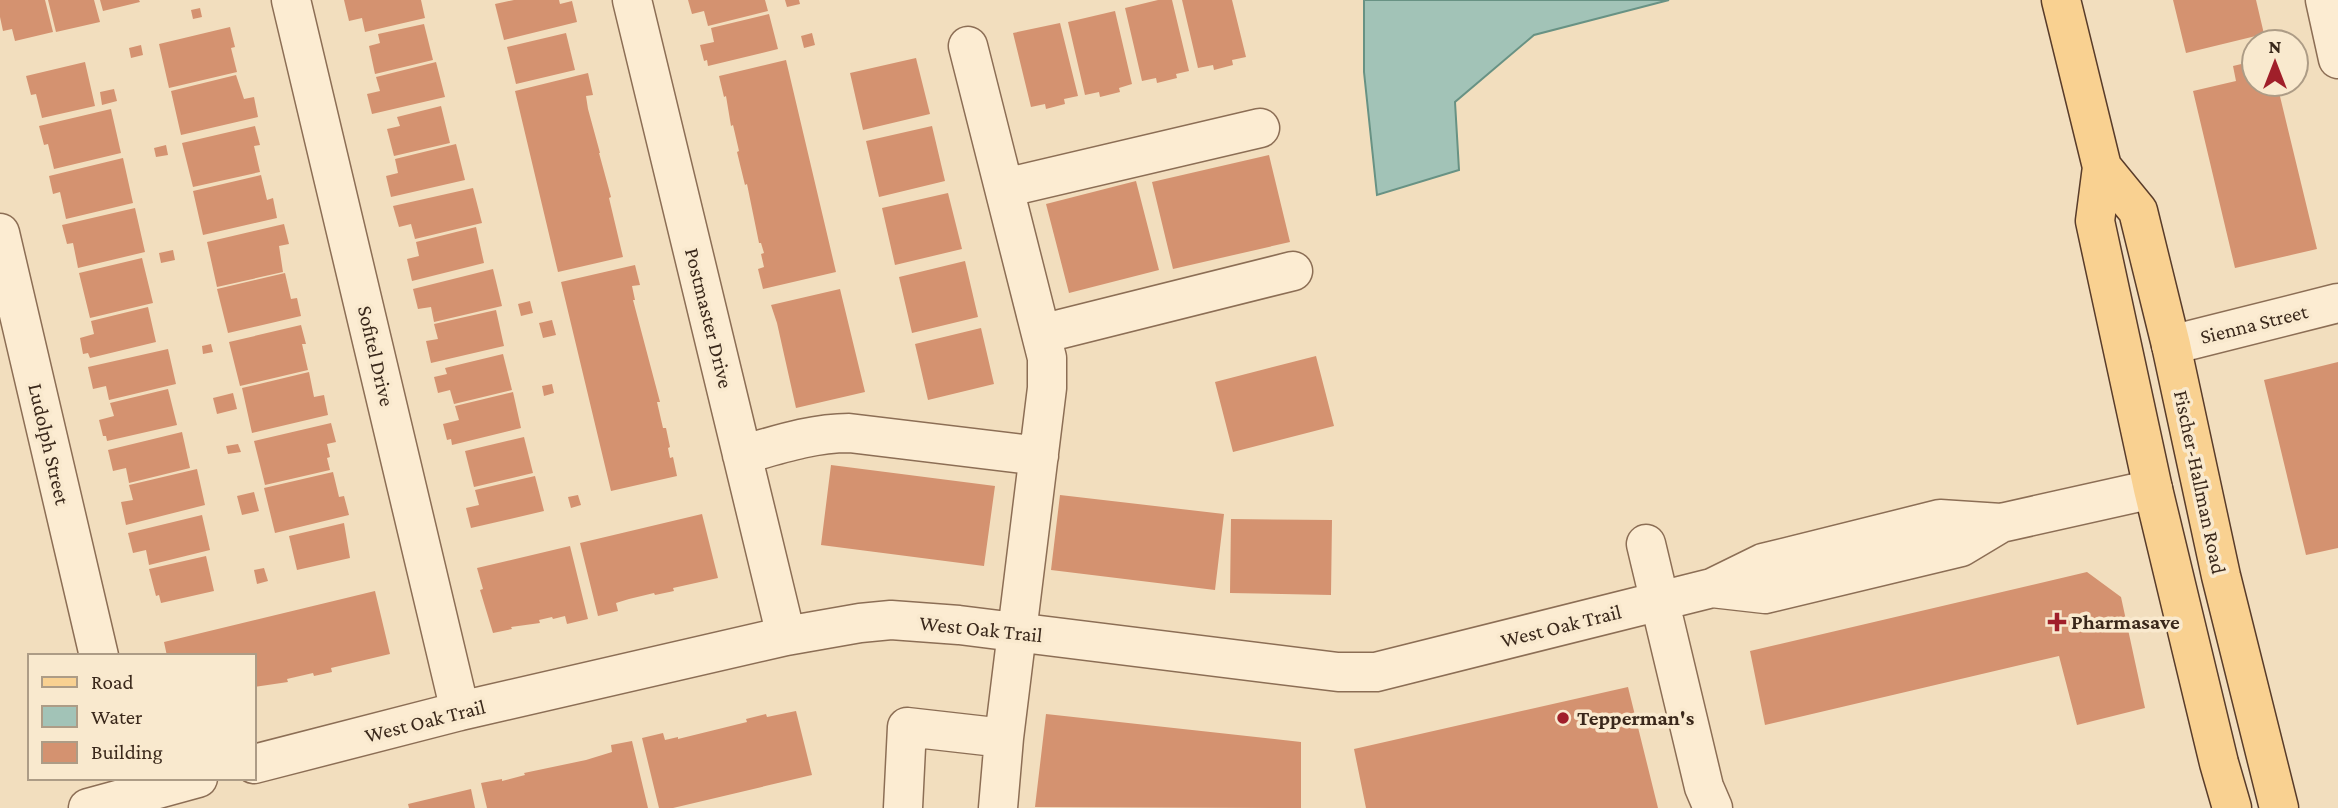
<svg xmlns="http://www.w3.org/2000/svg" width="2338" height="808" font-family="'Crimson Pro',serif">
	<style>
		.water { fill: #a2c3b7; stroke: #689284; stroke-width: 2 }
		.building { fill: #d49270 }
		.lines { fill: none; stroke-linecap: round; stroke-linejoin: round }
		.minor-casing { stroke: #8c6e55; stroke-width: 41 }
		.major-casing { stroke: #593c2a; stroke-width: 41 }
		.minor { stroke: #fcecd2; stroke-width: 38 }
		.major { stroke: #f9d191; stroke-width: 38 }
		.poi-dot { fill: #a01f2a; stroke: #f9e9ce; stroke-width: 2.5 }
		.labels { text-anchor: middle; stroke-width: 7; stroke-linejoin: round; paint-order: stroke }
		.street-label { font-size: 21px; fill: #3a281b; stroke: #f9e9ce }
		.poi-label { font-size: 21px; font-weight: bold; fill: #3a281b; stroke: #f9e9ce; text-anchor: start }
	</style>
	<rect width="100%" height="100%" fill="#f2debe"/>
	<path class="water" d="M1364,0H1669L1534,35L1455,102L1459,170L1377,195L1364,72Z"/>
	<path class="building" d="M0,0H45L53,32L15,41L12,29L3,31L0,17Z
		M48,0H94L100,22L56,32Z
		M100,0H139L140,2L103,11Z
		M344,0H421L425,18L365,32L362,18L349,21Z
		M514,0H559L560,4L572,1L577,22L504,40L495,4Z
		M688,0H765L768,11L708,26L704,11L692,14Z
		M785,0H799L800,4L787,7Z
		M1158,0H1172L1189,71L1176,74L1177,78L1157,83L1156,78L1142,81L1125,8Z
		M1182,0H1232L1246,57L1232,60L1233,65L1214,70L1213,65L1198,68Z
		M2173,0H2256L2264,34L2186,53Z
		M200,8L202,17L193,19L191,10Z
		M1115,11L1132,84L1119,88L1120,92L1100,97L1099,92L1085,95L1068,22Z
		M769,14L778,49L708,66L707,60L704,61L700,45L714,42L711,28Z
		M1060,23L1078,96L1064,99L1065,104L1046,109L1045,104L1031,107L1013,33Z
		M424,24L433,60L375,74L369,46L380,43L378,34Z
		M230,27L235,47L231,48L237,72L169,88L159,44Z
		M566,33L575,70L516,84L507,47Z
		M812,33L815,45L804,48L801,36Z
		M141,45L143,55L131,58L129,48Z
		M916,58L930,114L863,130L850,73Z
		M786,60L836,272L763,289L758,269L764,267L761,254L764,253L761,243H759L747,184L745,185L737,152L739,151L733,125L731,126L726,96L724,97L719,76Z
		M2254,61V84H2277L2317,249L2235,268L2193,91L2236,81L2233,66Z
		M85,62L95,106L42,118L36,94L31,95L26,76Z
		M436,62L445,97L372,114L367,94L380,91L376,77Z
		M588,73L593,95L586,96L588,109L600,153H599L611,197L609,198L623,257L558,272L515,91Z
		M236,75L244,99L254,97L258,117L181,135L171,91Z
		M114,89L117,101L102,105L100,92Z
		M441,106L450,143L394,156L387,129L400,126L397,117Z
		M111,109L121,153L54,169L48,144L44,145L39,126Z
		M255,126L260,145L254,146L260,172L193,187L182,143Z
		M932,126L945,181L879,197L866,141Z
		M456,144L465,180L391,197L386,176L398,173L395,159Z
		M166,145L168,155L156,157L154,148Z
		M1269,155L1290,242L1173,269L1152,182Z
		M123,158L133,203L66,219L60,192L53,194L49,176Z
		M261,175L267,200L273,198L277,218L203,235L193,191Z
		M1136,181L1159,270L1069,293L1046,204Z
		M473,188L482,223L415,239L411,224L399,227L393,206Z
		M948,193L962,249L895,265L882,208Z
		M135,208L145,252L78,268L73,243L67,244L62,225Z
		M284,224L289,244L279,246L283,272L217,287L207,242Z
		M476,227L484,263L412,281L407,259L419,256L416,242Z
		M173,250L175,260L161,263L159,253Z
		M142,258L153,303L90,318L79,273Z
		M965,261L978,317L912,333L899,277Z
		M635,265L640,285L632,286L635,300H633L660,402H657L663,428H666L670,447L668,448L670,458L673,457L677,476L611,491L561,282Z
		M493,269L502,306L434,322L431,307L418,309L413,289Z
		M285,273L291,299L297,298L301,316L228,333L217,289Z
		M840,289L865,392L796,408L777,323L771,305Z
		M530,301L533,313L521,316L518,304Z
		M148,307L156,342L90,358L88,353L83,354L80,338L94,334L91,321Z
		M496,310L504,346L431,363L426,341L438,339L434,324Z
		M552,320L556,335L543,338L539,323Z
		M301,325L306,344H302L308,370L240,386L229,342Z
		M981,328L994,384L928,400L915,344Z
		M211,344L213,352L203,354L202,346Z
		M168,349L176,384L109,400L106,386L93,389L88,367Z
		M503,354L512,390L454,404L450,390L438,393L434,377L447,374L445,368Z
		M1316,356L1334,426L1233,452L1215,382Z
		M2338,362V548L2306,555L2264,380Z
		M309,372L314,397L324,395L328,415L252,433L242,388Z
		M552,384L554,393L544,396L542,386Z
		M168,389L177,425L107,441L106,436H103L99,420L114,416L110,403Z
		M513,392L521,428L452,445L451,439L447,440L443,424L459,420L455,406Z
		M233,393L237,409L217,414L213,398Z
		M331,423L336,442L327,444L330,457L327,458L330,470L265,485L254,441Z
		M182,432L190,468L129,483L126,468L113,471L108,450Z
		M524,437L533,473L474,487L465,451Z
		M238,444L241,452L228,454L226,446Z
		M831,465L995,486L984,566L821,545Z
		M197,469L205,505L126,525L121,502L133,500L129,485Z
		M333,472L339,497L344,496L349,515L275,533L264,488Z
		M535,476L544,511L471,528L466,508L479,505L475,490Z
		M254,492L259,511L242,515L237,496Z
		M578,495L581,505L571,508L568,497Z
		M1060,495L1224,514L1215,590L1051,570Z
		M702,514L718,578L673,588L674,591L655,595L654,593L629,599L616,603L618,611L598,616L580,543Z
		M202,515L210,550L149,565L146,550L133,553L128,533Z
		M1231,519L1332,520L1331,595L1230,593Z
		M344,523L350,558L297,570L289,536Z
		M570,546L588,619L567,624L565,616L553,619L552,617L539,620L540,623L511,627L512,629L493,633L480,590L483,589L477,568Z
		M206,556L214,591L161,603L159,595L156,596L149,569Z
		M264,568L268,581L257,584L254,570Z
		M2087,572L2121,597L2145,708L2077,725L2059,656L1765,725L1750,651Z
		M375,591L390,654L331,668L332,672L314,676L313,673L287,679L288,682L254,687V656H167L164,642Z
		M1628,687L1658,808H1366L1354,749Z
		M796,711L812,775L673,808H659L642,738L663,733L665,740L678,737V739L747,722L746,719L766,714L767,717Z
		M1046,714L1301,742V808L1035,807Z
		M632,741L648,808H487L481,783L502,779V781L525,775L524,773L586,760L612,752L611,745Z
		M471,789L475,808H409L408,804Z"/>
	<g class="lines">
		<g class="minor-casing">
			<path id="minor" d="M291,0L460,711
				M632,0L786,636
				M2325,0L2338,59
				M1004,188L1260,128
				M0,233L99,656
				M1041,334L1293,271
				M2171,345L2338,303
				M742,455C777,445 812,433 849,433L1039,456
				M1646,544L1704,787L1713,808
				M1712,588L1765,594L1961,547L2001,523
				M254,764L460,711L786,636L860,623L891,620L959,625L1338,672H1376L1712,588L1763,563L1940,519L2001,523L2153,489
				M88,808L198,778
				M903,808L907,727L1004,738L1047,388V358L968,46
				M998,808L1004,738"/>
		</g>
		<g class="major-casing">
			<path id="major" d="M2061,0L2102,167L2095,221L2153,489L2219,763L2232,808
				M2102,167L2138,211L2171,345L2221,576L2279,808"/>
		</g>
		<use href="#minor" class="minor"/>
		<use href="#major" class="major"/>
	</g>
	<g class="poi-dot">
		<path d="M2053.5 611.5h7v7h7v7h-7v7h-7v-7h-7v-7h7z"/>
		<circle cx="1563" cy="718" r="7"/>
	</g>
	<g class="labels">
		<g class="street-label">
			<text transform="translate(709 318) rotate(76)" y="7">Postmaster Drive</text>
			<text transform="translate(2254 324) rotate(-14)" y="7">Sienna Street</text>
			<text transform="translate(376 356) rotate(77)" y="7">Sofitel Drive</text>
			<text transform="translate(49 444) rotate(77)" y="7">Ludolph Street</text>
			<text transform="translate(2200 482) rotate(78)" y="7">Fischer-Hallman Road</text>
			<text transform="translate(1561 626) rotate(-14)" y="7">West Oak Trail</text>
			<text transform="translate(981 629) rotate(6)" y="7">West Oak Trail</text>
			<text transform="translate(425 721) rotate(-14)" y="7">West Oak Trail</text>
		</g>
		<g class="poi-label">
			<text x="2071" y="629">Pharmasave</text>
			<text x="1577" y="725">Tepperman's</text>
		</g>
	</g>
	<rect x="28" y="654" width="228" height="126" fill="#f9e9ce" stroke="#ad9c86" stroke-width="2"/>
	<rect x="42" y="677" width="35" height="10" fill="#f9d191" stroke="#ad9c86" stroke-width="2"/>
	<text x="91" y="689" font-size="21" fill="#3a281b">Road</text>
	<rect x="42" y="706" width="35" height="21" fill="#a2c3b7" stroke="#ad9c86" stroke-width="2"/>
	<text x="91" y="724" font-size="21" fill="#3a281b">Water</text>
	<rect x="42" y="742" width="35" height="21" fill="#d49270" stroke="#ad9c86" stroke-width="2"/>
	<text x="91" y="759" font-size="21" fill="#3a281b">Building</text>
	<g transform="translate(2275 63)"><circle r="33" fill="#f9e9ce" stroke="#ad9c86" stroke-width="2"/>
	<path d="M0-5L12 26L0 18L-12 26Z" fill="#a01f2a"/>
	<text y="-10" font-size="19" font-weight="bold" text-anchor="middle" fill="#3a281b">N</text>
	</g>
</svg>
